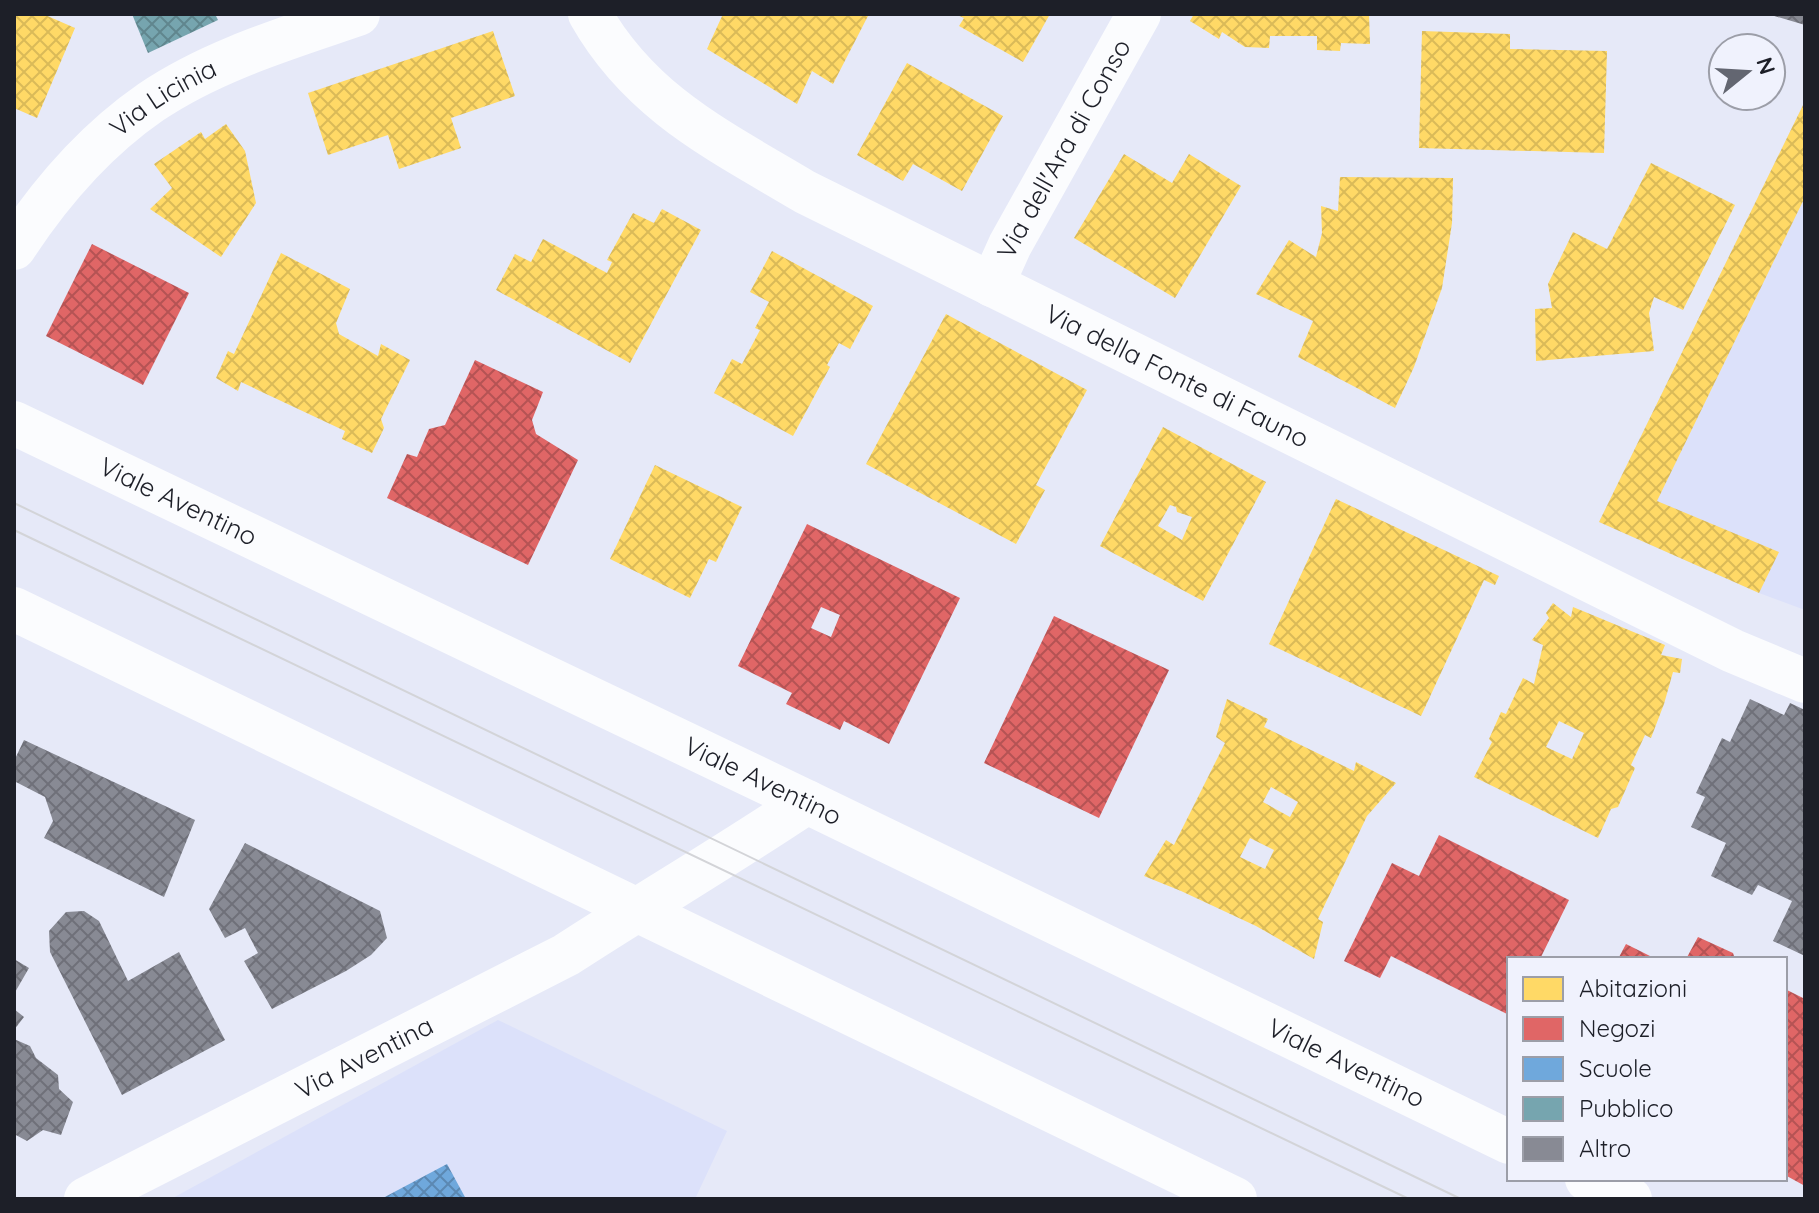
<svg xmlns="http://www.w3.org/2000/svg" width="1819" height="1213" font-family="Quicksand,sans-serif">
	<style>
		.built { fill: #dce1fa }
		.homes { fill: url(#homes-cross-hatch); fill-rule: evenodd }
		.shops { fill: url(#shops-cross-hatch); fill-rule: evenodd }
		.schools { fill: url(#schools-cross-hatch) }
		.public { fill: url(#public-cross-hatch) }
		.building { fill: url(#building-cross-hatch) }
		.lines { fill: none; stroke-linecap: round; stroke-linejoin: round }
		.minor { stroke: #fbfcfe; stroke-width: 44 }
		.secondary { stroke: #fbfcfe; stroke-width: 44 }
		.tram { stroke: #d3d4d8; stroke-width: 2 }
		.labels { text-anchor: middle; stroke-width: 8; stroke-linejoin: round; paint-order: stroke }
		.street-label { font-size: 26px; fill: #1d1f28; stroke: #f0f2fd }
	</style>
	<defs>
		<pattern id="homes-cross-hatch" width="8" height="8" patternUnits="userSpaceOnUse" patternTransform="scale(2)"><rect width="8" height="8" fill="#ffd966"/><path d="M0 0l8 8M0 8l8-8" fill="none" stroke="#daba58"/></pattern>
		<pattern id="shops-cross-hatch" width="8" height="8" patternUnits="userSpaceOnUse" patternTransform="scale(2)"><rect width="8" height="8" fill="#e06666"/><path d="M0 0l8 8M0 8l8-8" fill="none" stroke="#b55354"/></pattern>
		<pattern id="schools-cross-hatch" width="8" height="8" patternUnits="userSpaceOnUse" patternTransform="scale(2)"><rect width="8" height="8" fill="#6fa8dc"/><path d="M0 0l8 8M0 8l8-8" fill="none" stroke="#5b88b2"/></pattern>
		<pattern id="public-cross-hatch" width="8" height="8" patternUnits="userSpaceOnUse" patternTransform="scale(2)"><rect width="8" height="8" fill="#76a5af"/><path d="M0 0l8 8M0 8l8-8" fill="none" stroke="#60868e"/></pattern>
		<pattern id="building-cross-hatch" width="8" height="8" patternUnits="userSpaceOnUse" patternTransform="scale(2)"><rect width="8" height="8" fill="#888a94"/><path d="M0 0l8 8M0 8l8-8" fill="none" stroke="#6f7079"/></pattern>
	</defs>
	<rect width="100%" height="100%" fill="#e6e9f8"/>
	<path class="built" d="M1805,101V610L1759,593L1599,522Z
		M498,1020L727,1131L695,1199H171Z"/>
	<path class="homes" d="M14,14H43L75,28L37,118L14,108Z
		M723,14H869L833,84L812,71L797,104L707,49Z
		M955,14H1050L1023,62L959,26L964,18Z
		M1194,14H1369L1370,44L1341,43L1340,51L1317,50V36H1270L1269,48L1245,47L1222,32L1219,39L1190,21Z
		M493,31L515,96L451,118L461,148L399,169L388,135L328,155L308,93Z
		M1422,31L1510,34V49L1607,51L1604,153L1419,148Z
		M907,63L1003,116L962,191L913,164L903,181L857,155Z
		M1805,101V197L1657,501L1779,552L1759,593L1599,522Z
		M226,124L245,151L256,203L221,257L150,209L172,188L154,164L201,132L205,139Z
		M1124,154L1172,183L1189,154L1241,186L1175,298L1074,238Z
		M1651,163L1735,205L1683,310L1654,297L1649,313L1654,351L1536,361L1535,309L1552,308L1548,284L1573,232L1607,249Z
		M1340,177L1453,178L1452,223L1442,288L1414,367L1395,408L1298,357L1313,321L1256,294L1289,240L1316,257L1322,233L1321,206L1338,211Z
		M662,209L701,230L630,363L496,290L515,254L531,262L543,239L607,273L612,262L607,260L633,213L654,223Z
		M772,251L873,306L850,349L839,343L827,365L830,367L793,436L714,393L732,359L742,364L760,330L755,328L769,302L750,292Z
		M281,253L350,289L336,323L339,334L378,356L381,344L410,360L381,419L384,428L372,453L342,439L345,431L241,382L238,391L216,378L228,351L234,354Z
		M946,314L1087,390L1036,485L1045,490L1016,544L866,464Z
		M1163,427L1266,482L1203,601L1100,546ZM1170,505L1176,507L1177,512L1192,517L1182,540L1158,526Z
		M655,465L742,507L716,562L709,559L690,598L610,559Z
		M1336,499L1499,576L1495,585L1484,580L1421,716L1269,644Z
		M1553,603L1571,617L1573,607L1665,645L1661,655L1682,659L1680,673L1673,672L1664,704L1651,738L1645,735L1631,765L1635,768L1618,807L1611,809L1598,838L1474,777L1492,742L1489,739L1501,712L1506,714L1523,678L1534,684L1543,645L1532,640L1549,618L1546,613ZM1559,721L1584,733L1572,759L1546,747Z
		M1227,699L1268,719L1264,727L1354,771L1356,762L1396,783L1367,816L1318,919L1323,922L1314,959L1256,926L1181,891L1144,876L1166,840L1174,845L1225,743L1216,737ZM1271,787L1298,802L1290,817L1263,802ZM1250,838L1274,850L1265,869L1240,857Z"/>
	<path class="shops" d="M92,244L189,293L143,385L46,336Z
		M475,360L543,392L532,420L536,434L578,460L528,565L387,498L407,454L417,457L429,429L445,425Z
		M807,524L960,598L889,744L844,721L840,730L786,704L792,693L738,666ZM821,607L840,615L831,637L811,628Z
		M1054,616L1169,670L1099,818L984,763Z
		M1439,835L1569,900L1540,959H1509V1015L1391,956L1380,978L1344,961L1392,863L1419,876Z
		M1698,937L1733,953L1735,959H1686Z
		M1626,944L1656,959H1618Z
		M1785,989L1805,999V1186L1785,1175Z"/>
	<path class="schools" d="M447,1164L466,1199H381Z"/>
	<path class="public" d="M132,14H215L218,20L148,53Z"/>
	<path class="building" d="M1771,14H1805V25L1771,15Z
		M1750,699L1784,715L1790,703L1805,710V956L1773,941L1792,901L1758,885L1752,895L1711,876L1726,843L1691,827L1705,797L1696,793L1722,738L1730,742Z
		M24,740L195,820L164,897L44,838L53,821L45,797L14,781V761Z
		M245,843L380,911L387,938L371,955L346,971L272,1009L244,961L258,953L245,928L225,938L209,909Z
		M84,911L99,921L128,981L179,952L225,1040L122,1095L50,952L49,931L66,912Z
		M14,959L29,968L14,994Z
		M14,1009L24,1017L14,1030Z
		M14,1039L30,1046L36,1058L58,1075L59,1089L73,1102L61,1135L43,1130L27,1141L14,1134Z"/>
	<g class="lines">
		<g class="minor">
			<path id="s1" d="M590,14C641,104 720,141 805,192L1733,651L1805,681"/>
			<path id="s2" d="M14,248C50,193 96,140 151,102C213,60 288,38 358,14"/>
			<path id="s3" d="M992,285L1010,245L1139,14"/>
			<path id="s4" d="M86,1199L566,955C646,903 728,855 807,802"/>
		</g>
		<g class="secondary">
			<path id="s5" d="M14,423L807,802L1509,1142"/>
			<path d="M14,609L1235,1199"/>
			<path d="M1587,1179L1630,1199"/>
		</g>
		<path class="tram" d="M14,503L1461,1199
			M14,530L1409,1199"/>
	</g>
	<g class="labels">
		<g class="street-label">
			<text dy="9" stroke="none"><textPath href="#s2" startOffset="214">Via Licinia</textPath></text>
			<text dy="9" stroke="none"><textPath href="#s3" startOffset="154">Via dell'Ara di Conso</textPath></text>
			<text dy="9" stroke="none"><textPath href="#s1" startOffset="698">Via della Fonte di Fauno</textPath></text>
			<text dy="9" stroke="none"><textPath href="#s5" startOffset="182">Viale Aventino</textPath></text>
			<text dy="9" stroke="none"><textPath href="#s5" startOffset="830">Viale Aventino</textPath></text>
			<text dy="9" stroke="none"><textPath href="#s4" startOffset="312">Via Aventina</textPath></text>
			<text dy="9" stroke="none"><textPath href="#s5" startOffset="1478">Viale Aventino</textPath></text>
		</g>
	</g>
	<rect width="1819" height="1213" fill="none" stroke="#1d1f28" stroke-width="32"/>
	<rect x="1507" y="957" width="280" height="224" fill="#f0f2fd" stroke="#9c9ea8" stroke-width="2"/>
	<rect x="1523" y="977" width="40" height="24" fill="#ffd966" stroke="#9c9ea8" stroke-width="2"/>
	<text x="1579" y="997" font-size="24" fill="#1d1f28">Abitazioni</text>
	<rect x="1523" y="1017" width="40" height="24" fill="#e06666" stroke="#9c9ea8" stroke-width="2"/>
	<text x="1579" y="1037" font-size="24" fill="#1d1f28">Negozi</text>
	<rect x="1523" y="1057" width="40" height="24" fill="#6fa8dc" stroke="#9c9ea8" stroke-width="2"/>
	<text x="1579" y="1077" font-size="24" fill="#1d1f28">Scuole</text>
	<rect x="1523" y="1097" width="40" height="24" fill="#76a5af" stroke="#9c9ea8" stroke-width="2"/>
	<text x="1579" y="1117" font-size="24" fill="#1d1f28">Pubblico</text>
	<rect x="1523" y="1137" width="40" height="24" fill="#888a94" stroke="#9c9ea8" stroke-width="2"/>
	<text x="1579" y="1157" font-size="24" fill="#1d1f28">Altro</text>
	<g transform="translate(1747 72) rotate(72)"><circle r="38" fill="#f0f2fd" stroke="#9c9ea8" stroke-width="2"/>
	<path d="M0-6L14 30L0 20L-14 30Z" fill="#636671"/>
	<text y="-12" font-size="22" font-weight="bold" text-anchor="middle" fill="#1d1f28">N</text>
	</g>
</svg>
